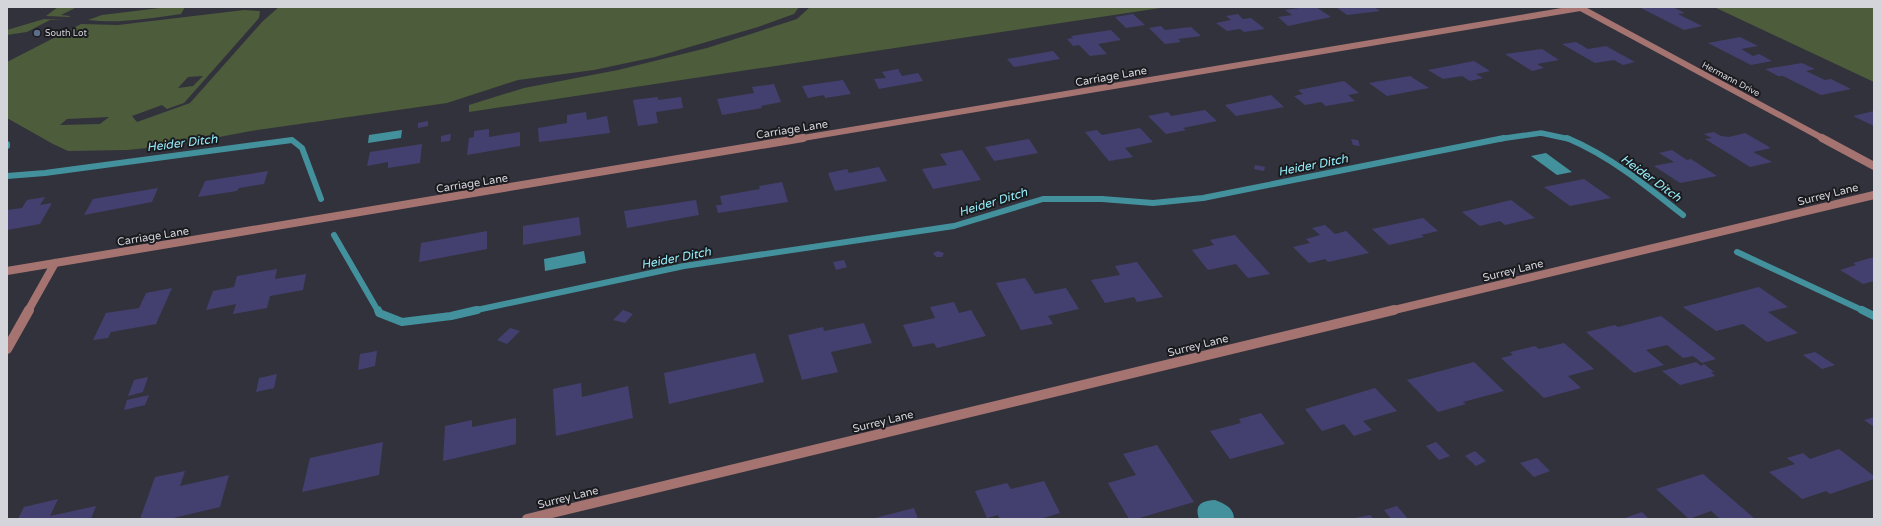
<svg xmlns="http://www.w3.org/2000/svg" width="1881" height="526" font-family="'Varela Round',sans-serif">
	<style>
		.green { fill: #4d5c3a; fill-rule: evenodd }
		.water { fill: #42919c }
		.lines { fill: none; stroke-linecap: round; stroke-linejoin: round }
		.stream-far2 { stroke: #42919c; stroke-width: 5.5 }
		.stream-far1 { stroke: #42919c; stroke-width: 6 }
		.stream { stroke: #42919c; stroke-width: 8 }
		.building { fill: #43406f }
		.minor-far2 { stroke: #a57471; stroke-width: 6 }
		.minor-far1 { stroke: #a57471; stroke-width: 8 }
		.minor { stroke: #a57471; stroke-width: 10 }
		.service-dot { fill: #5c6f8a; stroke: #1b1b1f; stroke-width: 1.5 }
		.labels { text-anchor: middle; stroke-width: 4; stroke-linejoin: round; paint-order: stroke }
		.far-poi-label { font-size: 9px; fill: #d4d5db; stroke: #1b1b1f; text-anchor: start }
		.far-street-label { font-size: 9px; fill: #d4d5db; stroke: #1b1b1f }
		.street-label { font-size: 11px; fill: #d4d5db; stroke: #1b1b1f }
		.water-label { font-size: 12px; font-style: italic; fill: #95eefa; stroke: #1b1b1f }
	</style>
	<rect width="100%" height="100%" fill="#32323c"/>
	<path class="green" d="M58,7H77L61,15L70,16L69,17L46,16Z
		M168,7H185L181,14C151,18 119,24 88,20L102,15Z
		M279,7H799L794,14L758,27L655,57L594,70L518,80L447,103L251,131L177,145L127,150L68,151L53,144L7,118V62L81,24L118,25L244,10L260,11L259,18L184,103L167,109L162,105L132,116L137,122L190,103L263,21ZM203,76L193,86L178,88L188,77ZM109,117L100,124L60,125L67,119Z
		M810,7H1167L469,112V105L524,88L618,70L707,48L797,19Z
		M1714,7H1874V82Z
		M44,19L64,20H50L27,32L7,35V30Z"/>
	<path class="water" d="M402,130L401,138L368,143L369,135Z
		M1546,153L1572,172L1557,175L1531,156Z
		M584,251L586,263L545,271L544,259Z
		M1215,500C1225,504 1234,508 1234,519H1199C1194,504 1202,501 1215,500Z"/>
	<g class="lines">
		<path class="stream-far2" d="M1499,139L1541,133L1569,139"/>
		<path class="stream-far1" d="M1567,138C1610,156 1647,186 1683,215
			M7,144V146
			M7,176L45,173L292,140L302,148L321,199
			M334,235L378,311
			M1737,252L1864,311
			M472,311L684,266L954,226L1043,199H1102L1153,203L1203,198L1504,138"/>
		<path class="stream" d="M378,310L379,313L402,322L451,316L477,310
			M1862,310L1874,316"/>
	</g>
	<path class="building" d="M1306,7H1316L1331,17L1288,26L1278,17L1292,15L1285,10Z
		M1336,7H1374L1380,11L1347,15Z
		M1639,7H1673L1685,13L1678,14L1702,26L1684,30Z
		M1133,14L1145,25L1126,28L1115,17Z
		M1238,14L1243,19L1251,18L1265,29L1244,32L1240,29L1227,31L1216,23L1231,20L1226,16Z
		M1161,26L1165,30L1191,27L1201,36L1178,39L1181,42L1165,44L1149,28Z
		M1111,30L1121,40L1098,44L1107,54L1090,56L1079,45L1073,46L1067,39L1073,38L1071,36Z
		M1740,37L1758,46L1741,49L1753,56L1759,54L1772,61L1751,65L1708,43Z
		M1576,42L1588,49L1606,46L1635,62L1623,65L1614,60L1595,63L1562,44Z
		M1542,49L1559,60L1537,64L1544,68L1532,71L1505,54Z
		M1053,51L1060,59L1014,67L1007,59Z
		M1474,61L1490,71L1476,74L1483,78L1470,81L1462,76L1443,79L1428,70Z
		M1802,63L1815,69L1806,71L1825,80L1831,79L1851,89L1821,95L1783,76H1778L1765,69Z
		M898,69L902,76L918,73L923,81L879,89L874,79L886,78L882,72Z
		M1410,76L1429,88L1387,96L1369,83Z
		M843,80L851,94L825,98L824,95L808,98L802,86Z
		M1344,81L1359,93L1348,95L1355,101L1326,106L1321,102L1305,105L1294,96L1303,94L1298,90Z
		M774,84L781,102L761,106L762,108L722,115L717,99L754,93L752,87Z
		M1271,95L1284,107L1236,116L1225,105Z
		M658,97V100L681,97L683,108L656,112L658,123L638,126L633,100Z
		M1205,110L1217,121L1183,128L1186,130L1166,134L1148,116L1168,112L1171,116Z
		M1874,111V126L1853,116Z
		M586,112L587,120L607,116L610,133L539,142L538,128L567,123V115Z
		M428,121V126L418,128V123Z
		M1140,128L1153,142L1125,148L1133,157L1109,161L1085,132L1097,130L1102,135Z
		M489,129V137L520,132V146L467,155L469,138L474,137V131Z
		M1714,132L1721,136L1729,137L1745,133L1771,148L1753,152L1772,162L1750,167L1705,139L1712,138L1704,134Z
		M451,134L450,141L441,142V136Z
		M1029,139L1038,153L994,161L985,147Z
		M1351,139L1358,140L1360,146L1353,145Z
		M422,144L420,163L388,168V162L367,166L370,152Z
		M962,150L981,180L933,189L922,169L947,165L940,154Z
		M1672,150L1687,160L1691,159L1717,176L1680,183L1654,166L1674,162L1659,153Z
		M1255,165L1265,167L1264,171L1254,169Z
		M879,167L887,181L835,191L828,173L847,169L849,173Z
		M268,171L264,184L239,188L237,191L198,197L205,181Z
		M1584,179L1611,198L1570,206L1544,187Z
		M782,182L788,202L718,213L716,205H722L720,196L760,189L759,186Z
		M158,188L152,202L84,215L93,199Z
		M45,197L40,205L52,203L40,224L7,230V210L22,208L27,200Z
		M696,200L699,215L627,228L624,211Z
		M1511,200L1535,218L1505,225L1500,221L1480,226L1462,212Z
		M579,217L581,235L523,245V226Z
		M1423,218L1438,231L1421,235L1424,237L1389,245L1372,229Z
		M1325,225L1335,234L1346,231L1369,253L1328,262L1325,259L1309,263L1293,247L1310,243L1306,239L1320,235L1312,228Z
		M487,231V249L419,262L421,243Z
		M1235,235L1270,274L1248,278L1236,264L1208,270L1192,250L1214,245L1210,240Z
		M938,251L944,253L942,257H936L933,253Z
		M1874,257V281L1863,284L1840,270L1856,265L1853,263Z
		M844,260L847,267L836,270L833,262Z
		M1137,262L1163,297L1137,302L1134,297L1105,303L1091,280L1120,275L1115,266Z
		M277,269L275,279L306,274L303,290L270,296L267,308L233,314L236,304L206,310L213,291L234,287L237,276Z
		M1025,278L1035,294L1066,288L1079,309L1048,316L1053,324L1021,330L996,283Z
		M1759,287L1788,307L1768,312L1798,333L1767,342L1743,324L1716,331L1683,307Z
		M172,288L156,324L111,332L108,338L93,340L106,313L139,308L146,293Z
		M954,302L959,313L971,310L986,336L937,348L934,343L913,347L903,325L935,318L930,307Z
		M623,310L633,314L625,323L613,320Z
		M1661,316L1716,359L1702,363L1693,356L1683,358L1667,345L1646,350L1664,365L1634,373L1586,332L1615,325L1618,327Z
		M864,323L872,343L831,352L838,372L802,380L788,335L823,327L824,331Z
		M510,328L520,331L507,344L497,340Z
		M1564,343L1594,369L1568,376L1581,388L1544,398L1501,358L1513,355L1510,352L1535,346L1539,349Z
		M377,351L375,366L358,370L360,354Z
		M1815,352L1835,365L1822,369L1803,355Z
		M755,353L764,382L669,404L664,373Z
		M1474,362L1504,391L1463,402L1466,404L1438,412L1407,380Z
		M1696,362L1701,366L1704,364L1714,372H1711L1715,376L1680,385L1662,371Z
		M277,374L274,388L256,392L259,378Z
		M148,377L143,392L128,396L134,380Z
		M581,383L582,397L628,386L633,418L556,436L553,389Z
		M1375,388L1397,411L1363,421L1372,430L1354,436L1344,424L1322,431L1305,409Z
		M149,395L145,405L124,410L127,400Z
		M1261,413L1285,444L1230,459L1210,431L1241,423L1239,419Z
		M1874,417V427L1864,420Z
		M516,418V444L443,461L445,426L472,420V427Z
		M383,442L379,475L302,492L310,458Z
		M1436,442L1450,456L1439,460L1426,446Z
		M1157,445L1194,502L1136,519H1129L1108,483L1136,475L1123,454Z
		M1839,449L1874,476V479L1830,494L1826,491L1802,499L1769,472L1795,464L1787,458L1803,453L1810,459Z
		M1475,451L1486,461L1476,466L1465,456Z
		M1537,458L1550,471L1534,477L1520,463Z
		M185,471L180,486L229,475L220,507L169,519H140L155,477Z
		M1703,474L1755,519H1720L1711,511L1689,519L1656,489Z
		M1044,481L1060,513L1040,519H1000L998,515L987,518L975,491L1007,483L1011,489Z
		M58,499L50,516L96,506L91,519H18L24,507Z
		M1397,506L1408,519H1391L1384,510Z
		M914,508L918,519H875V518Z
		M1642,512L1649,519H1622Z
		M1370,515L1374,519H1355V518Z"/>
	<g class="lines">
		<path class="minor-far2" d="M1579,7L1824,139
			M797,139L1580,8"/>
		<path class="minor-far1" d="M1822,138L1874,166
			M7,271L803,138
			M28,311L55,263
			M1390,311L1874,195"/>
		<path class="minor" d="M7,349L29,310
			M527,519L1394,310"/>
	</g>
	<circle class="service-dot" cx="37" cy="33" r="4"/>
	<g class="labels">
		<g class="far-poi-label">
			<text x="45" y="36">South Lot</text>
		</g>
		<g class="far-street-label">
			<text transform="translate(1731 79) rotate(28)" y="3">Hermann Drive</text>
		</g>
		<g class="street-label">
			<text transform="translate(1111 76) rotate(-10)" y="4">Carriage Lane</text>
			<text transform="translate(792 129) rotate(-9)" y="4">Carriage Lane</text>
			<text transform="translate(472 183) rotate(-9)" y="4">Carriage Lane</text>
			<text transform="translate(1828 194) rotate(-14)" y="4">Surrey Lane</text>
			<text transform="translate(153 236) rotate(-9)" y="4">Carriage Lane</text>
			<text transform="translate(1513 270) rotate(-14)" y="4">Surrey Lane</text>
			<text transform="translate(1198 345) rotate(-14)" y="4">Surrey Lane</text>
			<text transform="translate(883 421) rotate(-14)" y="4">Surrey Lane</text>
			<text transform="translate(568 497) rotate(-14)" y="4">Surrey Lane</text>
		</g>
		<g class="water-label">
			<text transform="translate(182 143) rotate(-7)" y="4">Heider Ditch</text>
			<text transform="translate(1313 165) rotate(-11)" y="4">Heider Ditch</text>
			<text transform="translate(1651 178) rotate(36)" y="4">Heider Ditch</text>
			<text transform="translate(993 202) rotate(-17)" y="4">Heider Ditch</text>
			<text transform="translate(676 258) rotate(-11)" y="4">Heider Ditch</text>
		</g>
	</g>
	<rect width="1881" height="526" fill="none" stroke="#d4d5db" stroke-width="16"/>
</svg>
